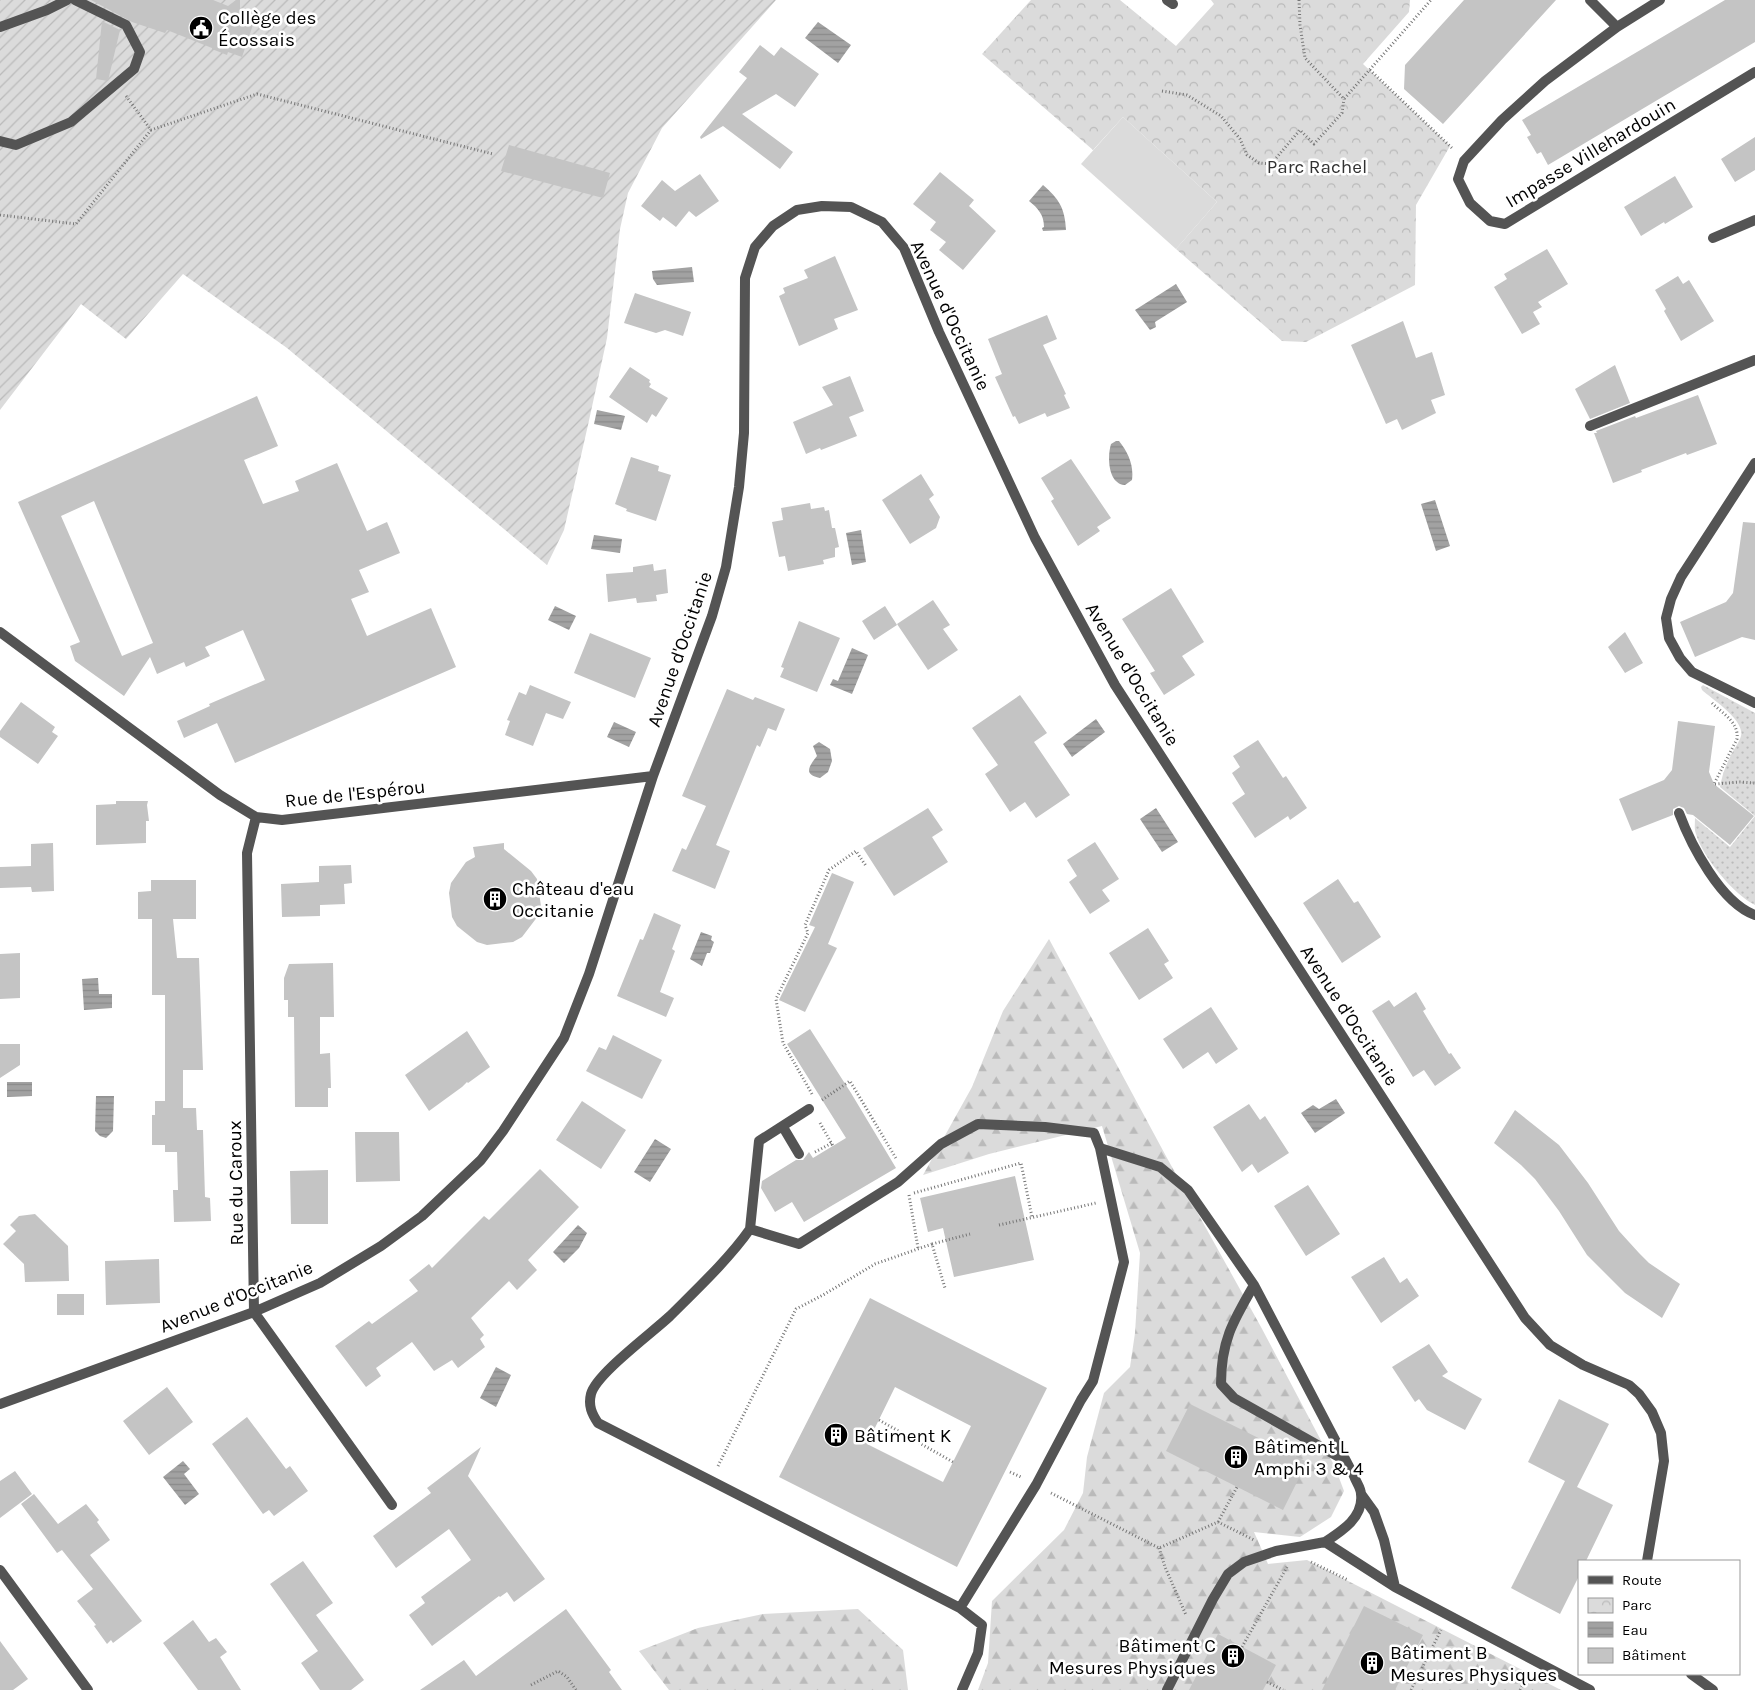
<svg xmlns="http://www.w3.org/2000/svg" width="1755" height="1690" font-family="Karla,sans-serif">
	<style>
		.grass { fill: url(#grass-dots) }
		.forest { fill: url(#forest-firs) }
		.park { fill: url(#park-crowns) }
		.garden { fill: url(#garden-furrows) }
		.pitch { fill: #dbdbdb }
		.water { fill: url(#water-rules) }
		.building { fill: #c4c4c4; fill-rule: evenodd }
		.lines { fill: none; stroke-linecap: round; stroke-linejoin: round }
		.path { stroke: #767676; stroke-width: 3; stroke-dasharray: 1 2.5; stroke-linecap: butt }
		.lane { stroke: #545454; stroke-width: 10 }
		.street { stroke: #545454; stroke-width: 10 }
		.labels { text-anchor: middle; stroke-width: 5; stroke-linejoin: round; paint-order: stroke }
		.poi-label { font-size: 19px; fill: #000; stroke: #fff; text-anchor: start }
		.street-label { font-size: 19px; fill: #000; stroke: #fff }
		.park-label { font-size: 19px; fill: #323232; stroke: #fff }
	</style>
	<defs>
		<pattern id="grass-dots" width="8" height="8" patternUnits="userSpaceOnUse" patternTransform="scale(1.25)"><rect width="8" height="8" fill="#dbdbdb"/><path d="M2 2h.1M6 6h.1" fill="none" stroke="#bababa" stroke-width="1.8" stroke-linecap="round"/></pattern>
		<pattern id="forest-firs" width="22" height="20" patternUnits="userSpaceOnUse" patternTransform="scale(1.25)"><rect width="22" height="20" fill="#dbdbdb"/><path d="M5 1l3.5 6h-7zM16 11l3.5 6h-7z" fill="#bababa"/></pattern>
		<pattern id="park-crowns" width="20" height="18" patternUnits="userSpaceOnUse" patternTransform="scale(1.25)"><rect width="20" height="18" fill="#dbdbdb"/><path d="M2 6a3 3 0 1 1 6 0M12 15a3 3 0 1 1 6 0" fill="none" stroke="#bababa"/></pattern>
		<pattern id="garden-furrows" width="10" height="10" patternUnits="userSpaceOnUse" patternTransform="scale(1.25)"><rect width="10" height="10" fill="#dbdbdb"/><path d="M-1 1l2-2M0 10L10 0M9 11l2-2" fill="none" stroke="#bababa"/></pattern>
		<pattern id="water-rules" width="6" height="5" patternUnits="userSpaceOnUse" patternTransform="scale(1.25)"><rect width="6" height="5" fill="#a2a2a2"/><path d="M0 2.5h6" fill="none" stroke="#8a8a8a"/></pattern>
	</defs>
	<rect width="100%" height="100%" fill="#fff"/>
	<path class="grass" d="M1703,685L1755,713V905C1734,895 1702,856 1696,834C1694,829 1695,823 1695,818L1730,847L1755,816L1720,787C1722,776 1725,767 1730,757C1733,750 1739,743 1741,736C1745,720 1712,699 1702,690L1701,687Z"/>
	<path class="forest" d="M1049,939L1167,1158L1261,1327L1335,1467L1344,1491L1331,1517L1300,1537L1254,1532L1268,1564L1307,1560L1561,1690H978L988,1663L992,1601L1064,1530L1083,1493L1087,1457L1104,1393L1130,1367L1135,1333L1140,1253L1102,1126L989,1154L923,1175L972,1087L1003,1011Z
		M858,1609L903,1650L908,1690H669L639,1651L698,1628L763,1614Z"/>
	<path class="park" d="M1031,0H1120L1176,46L1214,4L1211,0H1410L1409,12L1363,64L1450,146L1416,205L1415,285L1306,342L1282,341L1176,249L1217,202L1123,117L1093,150L982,54Z"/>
	<path class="garden" d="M0,0H776L662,128L628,193L620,229L607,338L588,425L564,530L547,565L287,348L183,274L126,339L81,304L0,410Z"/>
	<path class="pitch" d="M1123,117L1217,202L1176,249L1081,164Z"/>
	<path class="water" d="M818,22L851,45L838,63L805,38Z
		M1043,185C1059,199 1065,208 1066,230L1043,231L1042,228L1044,227C1044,215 1038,208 1029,201Z
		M692,267L694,282L657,285L653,279L652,271Z
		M1176,284L1187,302L1155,322L1156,327L1150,330L1135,310Z
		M597,410L625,416L621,430L594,424Z
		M1116,441H1119C1128,452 1134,465 1132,480L1125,485C1108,484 1107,457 1111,444Z
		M1435,500L1450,546L1436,551L1421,504Z
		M861,530L866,562L852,565L846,533Z
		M594,535L622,539L620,553L591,549Z
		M555,606L576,616L569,630L548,620Z
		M852,648L868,655L852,694L830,685L833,679L838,681Z
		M1096,719L1105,732L1072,757L1063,744Z
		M614,722L636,732L629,747L607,737Z
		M819,742L830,749L832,761L828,772L820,778C802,775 810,765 817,756L813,746Z
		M1156,808L1178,842L1162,852L1140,819Z
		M701,932L712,936L711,940L714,942L710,953H707L702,966L690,959Z
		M98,978L99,994H112V1008L84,1010L82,979Z
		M7,1082H32V1096L7,1097Z
		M96,1096H114L113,1131L106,1138L100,1136L95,1131Z
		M1336,1099L1345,1113L1315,1133L1301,1113L1313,1105L1319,1109Z
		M655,1139L671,1149L650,1182L634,1172Z
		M578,1225L587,1233L579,1248L564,1263L553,1252Z
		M496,1367L511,1375L496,1407L480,1398Z
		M183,1461L190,1469L184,1474L199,1494L185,1505L163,1477Z"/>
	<path class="building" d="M91,0H213L228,6L236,0H240V11L256,16L242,57L228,52L227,55L212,49V48L167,30L165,33L132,22Z
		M1464,0H1556L1443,124L1404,89L1405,65Z
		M1725,0H1755V42L1548,165L1541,152L1537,154L1527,137L1531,135L1522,120Z
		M102,21L120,30L108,81L96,79Z
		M760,45L774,56L781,47L819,74L795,107L776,94L742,114L793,152L780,169L723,126L701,139L700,137L747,78L739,72Z
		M1755,137V170L1735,182L1721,159Z
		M509,145L610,173L603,198L501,171Z
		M940,172L974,200L969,206L996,231L963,270L939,250L946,242L930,230L936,222L913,204Z
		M700,174L719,201L696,217L689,211L676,227L663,217L660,221L641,206L662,180L675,191Z
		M1675,176L1693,207L1665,224L1664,222L1641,236L1624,207Z
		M1547,249L1568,284L1538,302L1542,307L1533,312L1540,324L1522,334L1494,287L1507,279L1504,274Z
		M835,256L858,310L834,319L838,329L799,346L779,296L785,293L783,288L808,278L804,270Z
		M1678,276L1683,284L1689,280L1714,321L1681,341L1664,311L1666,309L1655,290Z
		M635,293L691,312L683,336L665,330L656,333L624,323Z
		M1047,315L1057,339L1043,345L1066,394L1064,395L1070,408L1047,417L1045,413L1019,424L1015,416L1013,417L995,377L1002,374L988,339Z
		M1403,321L1416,358L1432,352L1445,395L1431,400L1436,413L1402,430L1397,419L1386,424L1351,345Z
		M1615,365L1630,403L1590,419L1575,389Z
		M630,367L650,380L649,382L651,384L649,387L668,398L656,417L652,414L647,423L609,397Z
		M850,376L864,411L849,417L857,436L821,450L820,448L806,454L793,422L833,405L822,387Z
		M1698,395L1717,444L1687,455L1686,453L1641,470L1642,472L1613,483L1594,433H1597L1596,431L1635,416L1636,418Z
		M257,396L278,446L244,460L263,504L299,491L295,481L337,463L367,531L387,522L400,553L359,570L369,592L351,599L367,636L431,608L456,667L235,763L217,723L184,738L177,721L210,706L209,704L265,680L243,630L205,647L210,656L186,667L184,662L157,674L150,657L124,696L75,661L70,646L80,642L18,502ZM94,501L153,643L122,656L61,516Z
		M631,457L659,466L658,471L671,475L656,521L626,511L627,509L615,504Z
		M1071,459L1111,518L1097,527L1100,531L1078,546L1051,501L1054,499L1041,478Z
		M921,474L934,495L929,499L940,517L936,528L910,544L882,500Z
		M810,503L811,509L824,507L825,511L829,510L832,528H835L839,547L835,548V557L823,560L824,564L788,571L785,556L779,557L772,522L783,520L781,508Z
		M1743,522L1755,523V640L1742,637L1695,657L1680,622L1726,602L1733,593Z
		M653,564L654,571L666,569L668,593L656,595L657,601L637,603L636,598L608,602L606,574L633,572V567Z
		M1171,588L1204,642L1182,656L1195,675L1164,695L1150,673L1155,671L1122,619Z
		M933,600L950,625L943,629L958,650L928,670L897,624Z
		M885,606L897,625L874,640L862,621Z
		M799,621L840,638L817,692L780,677L784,668L781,667Z
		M1625,632L1643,663L1625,673L1608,647Z
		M590,633L651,658L635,698L574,673Z
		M530,685L571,702L563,719L546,713L533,746L505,735L510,721L507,720L519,692L526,695Z
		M727,689L753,700L755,697L785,709L776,731L768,728L760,747L757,745L716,845L730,851L715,889L672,871L682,848L686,850L706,806L682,796Z
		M1020,695L1047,733L1034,742L1070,795L1036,818L1025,802L1010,812L985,774L998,765L972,728Z
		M21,702L55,727L52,732L58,736L38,764L0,737V731Z
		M1678,721L1715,726L1709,772L1714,784L1754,816L1730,845L1693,815L1687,814L1684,808L1679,806L1673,809V815L1632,831L1619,799L1664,780L1672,770Z
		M1258,740L1283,778L1286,776L1307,808L1290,820L1288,816L1255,838L1232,803L1245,794L1232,773L1240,767L1233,756Z
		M116,801H148L147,805L149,821H146V843L96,845V805L116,804Z
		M928,808L943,830L932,837L948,862L894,896L863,848Z
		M1095,842L1119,879L1102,890L1110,901L1090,914L1069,882L1077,876L1067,860Z
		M53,843L54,891L32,892L31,887L0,888V867L31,866V844Z
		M504,843V849L531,871L537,879L541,906L538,916L522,937L513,942L487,945L477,942L457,926L452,917L449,893L451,883L466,862L475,857L473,847Z
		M351,865L352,883L344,884L345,904L320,905V916L282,917L281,884L319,882V866Z
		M832,873L854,882L828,944L837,948L805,1012L779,1000L815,927L809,925Z
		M1338,879L1354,903L1358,901L1381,937L1342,963L1303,903Z
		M151,880H196V919H173L177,958H199L203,1070H183V1108H196L197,1130H203L205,1197L210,1198L211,1221L174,1222L173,1190H178L177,1152H165V1145H152V1115H155V1101H165V995H152V919H138V892L151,891Z
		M654,913L681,925L672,949L675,951L660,992L674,998L666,1017L617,996L640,939L643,940Z
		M1148,928L1169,961L1164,964L1173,978L1139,1000L1109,953Z
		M20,953V998L0,999V954Z
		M333,963L334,1017H320V1054L330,1053L331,1088H328V1107H295L294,1017H288V1000H284V978L289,964Z
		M1416,992L1426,1009L1423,1011L1449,1054L1451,1053L1461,1068L1435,1086L1424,1070L1413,1077L1372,1011L1389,1000L1394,1007Z
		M1211,1007L1238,1049L1216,1064L1208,1052L1183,1069L1163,1039Z
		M810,1029L851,1093L896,1168L804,1222L792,1202L775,1212L761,1188L762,1181L796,1160H803L809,1152L813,1158L846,1138L787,1044Z
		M467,1031L490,1067L468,1083L467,1082L462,1087L429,1111L405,1075Z
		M613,1035L662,1060L642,1099L586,1071L599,1047L606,1050Z
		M0,1044H20V1065L0,1078Z
		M582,1101L626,1130L601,1169L556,1140Z
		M1249,1104L1260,1120L1265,1116L1289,1153L1258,1173L1252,1164L1242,1172L1213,1127Z
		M1515,1110L1559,1145L1588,1183L1619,1231L1639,1253L1649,1263L1680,1284L1662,1318L1625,1293L1587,1255L1559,1211L1535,1179L1521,1165L1494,1143Z
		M355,1132H399L400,1181L356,1182Z
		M540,1169L579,1207L528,1260L537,1270L517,1290L509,1281L471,1318L484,1335L480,1339L485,1347L458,1368L452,1360L434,1371L412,1342L376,1368L381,1376L366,1387L335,1346L369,1321L372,1324L418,1291L409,1280L429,1264L432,1268L484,1216L489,1220Z
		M328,1170V1224H291L290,1171Z
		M1015,1176L1034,1260L954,1277L943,1228L928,1232L920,1198Z
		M1308,1185L1340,1234L1306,1256L1274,1206Z
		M35,1214L68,1246L69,1281L25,1282L24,1264L3,1244L16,1231L10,1225L19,1216Z
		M1384,1257L1400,1283L1407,1278L1419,1296L1381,1323L1351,1277Z
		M159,1259L160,1303L106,1305L105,1261Z
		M57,1294H84V1315H57Z
		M870,1298L1047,1388L957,1567L779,1477ZM895,1387L971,1426L943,1482L867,1444Z
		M1429,1344L1448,1372L1442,1376L1482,1399L1465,1430L1427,1410L1419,1399L1415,1402L1392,1367Z
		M167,1387L193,1422L149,1455L123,1421Z
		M1559,1399L1609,1424L1577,1487L1613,1505L1586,1561H1579V1576L1560,1614L1511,1588L1565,1481L1528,1462Z
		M1190,1404L1307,1462L1283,1510L1166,1451Z
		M247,1417L286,1469L290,1466L308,1491L274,1516L269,1510L263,1514L212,1444Z
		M481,1447L468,1476L545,1579L514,1602L507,1592L500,1597L499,1596L432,1646L409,1615L425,1603L421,1597L471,1560L449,1529L396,1568L373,1536L431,1493L427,1488Z
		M15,1471L32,1494L0,1518V1481Z
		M34,1494L58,1524L86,1504L99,1520L97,1522L110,1540L90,1555L142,1621L113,1643L111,1640L107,1644L94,1626L96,1625L77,1601L93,1589L62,1550L57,1553L21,1504Z
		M303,1561L333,1603L316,1615L364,1680L351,1690H320L301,1663L318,1651L270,1584Z
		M1364,1606L1423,1635L1395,1690H1322Z
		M566,1609L611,1670L609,1672L622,1690H420L464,1660L476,1676Z
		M193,1620L209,1642L216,1638L227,1652L220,1657L241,1690H198L163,1643Z
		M1218,1634L1276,1665L1263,1690H1189Z
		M0,1641L28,1679L13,1690H0Z"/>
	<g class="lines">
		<path class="path" d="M1299,0L1300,25L1305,58L1344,99L1431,0
			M1370,70L1453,149
			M1162,91L1187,95L1221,116L1240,139L1247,155L1259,163L1271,164L1300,130L1314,144L1342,113L1344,99
			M126,96L151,130L257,94L493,154
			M0,215L76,224L151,130
			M1712,703C1723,714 1739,722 1737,739L1714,784
			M1715,784L1740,782L1755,783
			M812,1094L783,1043L776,999L808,933L805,925L829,870L856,851L866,866
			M822,1100L850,1081L897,1160
			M820,1123L833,1146
			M815,1152L832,1143
			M914,1193L1021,1163L1032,1217
			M909,1195L918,1248
			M999,1225L1096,1203
			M932,1244L970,1234
			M879,1420L953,1462
			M718,1466L796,1309L823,1295L875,1264L932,1244L945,1288
			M1010,1472L1021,1477
			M1051,1493L1159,1548L1218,1522L1254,1540
			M1218,1522L1237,1487
			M1159,1548L1165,1567L1186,1615
			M1311,1562L1348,1580
			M1242,1647L1287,1567
			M1267,1682L1283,1690
			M531,1685L558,1671L567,1677L576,1690
			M1411,1690L1441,1630
			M1520,1690L1528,1675"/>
		<path class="lane" d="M0,27L47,10L67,0
			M0,141L16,145L71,122L134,69L140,52L126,25L75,0
			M1713,238L1755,220
			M1590,426L1755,360
			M1755,463L1681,577L1671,599L1666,618L1669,638L1680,658L1692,672L1755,703
			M1679,813C1691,845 1721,903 1755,915
			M783,1127L799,1154
			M750,1229L759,1141L809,1109
			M1346,1461L1234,1398L1221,1384C1221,1341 1233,1321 1254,1285L1354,1476C1356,1482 1361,1488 1361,1494C1364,1517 1342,1531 1325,1542L1395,1587L1590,1690
			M1361,1494L1374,1512L1384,1540L1395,1587
			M960,1608L598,1423C592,1414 588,1406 591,1394C596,1374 652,1333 670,1316C696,1290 729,1259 750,1229L799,1244L898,1182L941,1144L978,1124L1045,1127L1094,1133L1100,1148
			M962,1690L978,1653L982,1625L960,1608L1036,1485L1081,1400L1093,1381L1124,1262L1100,1148L1160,1167L1188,1190L1254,1285
			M1167,1690L1213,1599L1228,1574L1244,1562L1276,1551L1325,1542"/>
		<path class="street" d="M1167,0L1173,4
			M1590,0L1617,27
			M1660,0L1617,27L1545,81L1502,120L1464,161L1458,179L1470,203L1490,221L1505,224L1755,72
			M0,632L220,795L256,817L282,820L653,776
			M256,817L247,853L254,1312L392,1505
			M0,1404L254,1312L320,1283L381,1246L422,1216L481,1160L503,1131L564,1038L589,974L653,776L712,616L726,567L739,487L744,433L745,278L755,247L773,226L797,210L822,206L851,207L882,222L904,248L939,332L1035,538L1115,685L1525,1318L1550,1345L1583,1365L1629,1385L1639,1394L1652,1412L1661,1433L1664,1461L1647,1561
			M0,1570L88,1690
			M1691,1674L1713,1690"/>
	</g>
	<defs>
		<g id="civic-disc" transform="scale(1.25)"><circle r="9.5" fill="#000" stroke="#fff"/><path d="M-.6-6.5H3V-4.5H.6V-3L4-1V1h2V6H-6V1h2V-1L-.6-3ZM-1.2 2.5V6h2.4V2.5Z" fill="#fff"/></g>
		<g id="building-disc" transform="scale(1.25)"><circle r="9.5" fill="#000" stroke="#fff"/><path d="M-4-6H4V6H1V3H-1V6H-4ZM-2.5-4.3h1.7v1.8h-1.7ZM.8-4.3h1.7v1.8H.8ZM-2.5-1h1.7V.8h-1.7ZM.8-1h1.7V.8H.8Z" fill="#fff"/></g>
	</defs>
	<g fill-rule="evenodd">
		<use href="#civic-disc" x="201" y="28"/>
		<use href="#building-disc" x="495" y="899"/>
		<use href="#building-disc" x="836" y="1435"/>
		<use href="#building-disc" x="1236" y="1457"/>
		<use href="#building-disc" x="1233" y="1656"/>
		<use href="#building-disc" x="1372" y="1663"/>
	</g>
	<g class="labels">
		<g class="poi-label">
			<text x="218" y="24">Collège des<tspan x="218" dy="22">Écossais</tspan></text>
			<text x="512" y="895">Château d'eau<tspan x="512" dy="22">Occitanie</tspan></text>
			<text x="854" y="1442">Bâtiment K</text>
			<text x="1254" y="1453">Bâtiment L<tspan x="1254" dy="22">Amphi 3 &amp; 4</tspan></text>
			<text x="1216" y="1652" text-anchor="end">Bâtiment C<tspan x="1216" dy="22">Mesures Physiques</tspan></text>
			<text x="1390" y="1659">Bâtiment B<tspan x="1390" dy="22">Mesures Physiques</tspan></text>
		</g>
		<g class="street-label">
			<text transform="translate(1590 152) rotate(-31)" y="7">Impasse Villehardouin</text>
			<text transform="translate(951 315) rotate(65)" y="7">Avenue d'Occitanie</text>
			<text transform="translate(679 649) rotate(-71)" y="7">Avenue d'Occitanie</text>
			<text transform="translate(1133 674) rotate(59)" y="7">Avenue d'Occitanie</text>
			<text transform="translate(355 793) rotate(-6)" y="7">Rue de l'Espérou</text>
			<text transform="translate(1350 1015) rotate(57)" y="7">Avenue d'Occitanie</text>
			<text transform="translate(235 1183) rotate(-91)" y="7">Rue du Caroux</text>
			<text transform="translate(236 1296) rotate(-22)" y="7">Avenue d'Occitanie</text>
		</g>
		<g class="park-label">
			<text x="1317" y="173">Parc Rachel</text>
		</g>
	</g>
	<rect x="1578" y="1560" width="162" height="115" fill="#ffffff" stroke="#999999"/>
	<rect x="1588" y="1576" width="25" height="8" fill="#545454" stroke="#999999"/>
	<text x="1622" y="1585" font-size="15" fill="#000000">Route</text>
	<rect x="1588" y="1598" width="25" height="15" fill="url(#park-crowns)" stroke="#999999"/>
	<text x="1622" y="1610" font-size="15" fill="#000000">Parc</text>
	<rect x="1588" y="1622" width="25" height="15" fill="url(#water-rules)" stroke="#999999"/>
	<text x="1622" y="1635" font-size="15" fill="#000000">Eau</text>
	<rect x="1588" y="1648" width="25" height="15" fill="#c4c4c4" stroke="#999999"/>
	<text x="1622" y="1660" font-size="15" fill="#000000">Bâtiment</text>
</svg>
